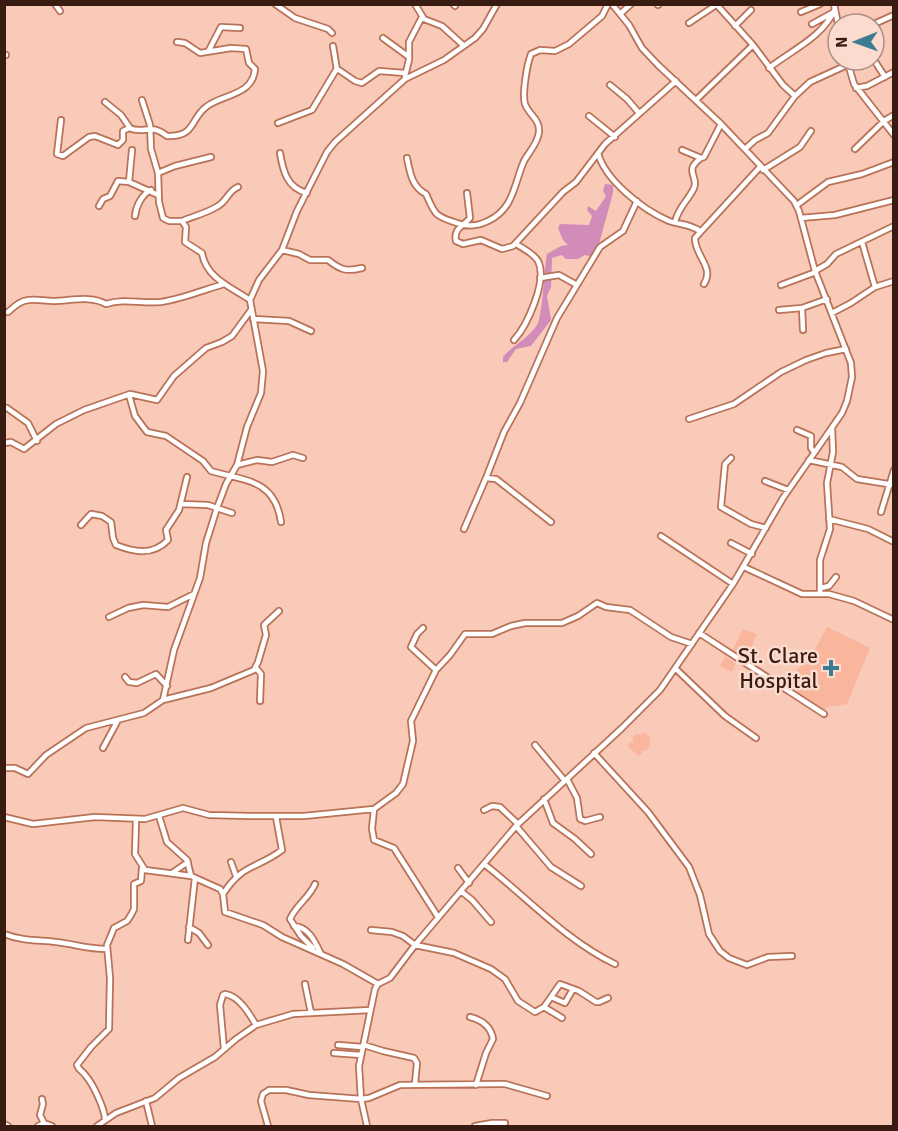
<svg xmlns="http://www.w3.org/2000/svg" width="898" height="1131" font-family="Signika,sans-serif">
	<style>
		.built { fill: #fab69d }
		.green { fill: #d28cb9 }
		.lines { fill: none; stroke-linecap: round; stroke-linejoin: round }
		.minor-casing { stroke: #b97257; stroke-width: 8 }
		.minor { stroke: #fff; stroke-width: 4.5 }
		.poi-dot { fill: #3c7c90; stroke: #fbdbcf; stroke-width: 2 }
		.labels { text-anchor: middle; stroke-width: 5; stroke-linejoin: round; paint-order: stroke }
		.poi-label { font-size: 22px; fill: #381c11; stroke: #fbdbcf; text-anchor: end }
	</style>
	<rect width="100%" height="100%" fill="#f9cab8"/>
	<path class="built" d="M827,627L870,648L847,704L827,707L824,712L787,689L797,670L814,651Z
		M743,629L757,634L745,662L731,653Z
		M725,656L736,664L732,672L720,666Z
		M644,732L651,737L649,740L650,746L645,751L641,750L642,753L639,756L627,746L631,742L634,744L632,738L636,734L642,735Z"/>
	<path class="green" d="M605,184L613,185V193L597,251L593,257L585,255L578,259H566L562,255L552,258L551,287L547,296L551,320L531,346L516,349L507,362H503V357C513,345 528,339 537,325C543,315 544,269 547,254L561,246L568,245L563,240L558,228L560,224L589,225L592,216L587,210L588,206L596,211L606,196L603,191Z"/>
	<g class="lines">
		<g class="minor-casing">
			<path id="minor" d="M55,4L60,11
				M275,4L295,18L328,29L332,33
				M415,4L424,19L442,26L463,45
				M453,4L455,6
				M658,4V5
				M716,4L753,45L783,85L795,96
				M834,4L838,24
				M801,12L820,4
				M620,14L631,4
				M689,23L716,5
				M812,24L834,12
				M874,24L894,15
				M735,26L751,10
				M383,38L409,57
				M333,46L337,70
				M209,50L221,27L240,28
				M4,55H6
				M847,60L854,84L894,135
				M874,60L885,77
				M769,68C792,50 823,37 835,9
				M405,76L409,60V42L422,17
				M610,85L627,99L639,113
				M856,88L867,86L894,72
				M142,100L150,125L151,149L158,173L159,202L163,218L169,221H182L186,227L185,242L202,253C206,278 231,287 250,300
				M696,100L753,45
				M105,102L121,115L130,128
				M589,116L615,137
				M61,120L57,154L63,156L89,137L95,136L118,145L123,140V131L129,128C145,135 149,122 167,136C196,137 190,119 206,107C222,94 253,96 255,69L249,63L246,49L231,48L200,53L185,43L177,42
				M278,123L312,110L336,70H339L355,81L362,83L379,71L405,73
				M745,149L755,140L768,133L795,96L810,82L847,65
				M855,149L884,121L894,115
				M682,150L701,158L704,157L721,124
				M280,153C283,171 287,188 307,193
				M598,153C605,180 643,210 669,221C680,225 687,223 700,231
				M407,158C410,173 412,187 426,194C435,214 434,216 457,223C468,227 478,226 488,221C514,209 514,184 524,161C529,152 538,143 539,132C540,119 529,115 525,104C522,94 527,64 531,54L540,50L555,51L569,44L602,16L608,4
				M763,170L800,147L811,131
				M158,173L175,166L211,157
				M129,182L132,150
				M467,193L470,218C464,226 453,228 456,241L463,244L481,240L502,249L513,246L563,192L576,182L605,144L676,81
				M797,205L828,182L862,174L894,162
				M99,206L103,199L110,196L118,181L129,182L158,195
				M135,216C136,206 142,194 151,190
				M801,218L835,215L894,200
				M182,221C194,216 207,213 218,206C227,201 228,191 238,187
				M675,222C679,206 688,201 694,188C699,176 683,171 701,158
				M862,242L875,287
				M282,250L299,254L310,260H328C341,270 346,272 362,268
				M815,271L827,264L836,254L894,226
				M540,278L559,275L577,285
				M704,284C715,267 694,255 695,238L760,167
				M781,285L816,272
				M802,308L803,330
				M779,310L802,308L827,299
				M8,312C13,308 17,303 24,301C34,298 43,301 53,301C70,301 91,295 106,304C126,298 140,304 161,302C182,299 203,290 224,284
				M832,313L851,303L875,287L894,281
				M253,319L289,321L311,331
				M514,340C527,326 548,280 538,261C534,254 523,248 516,244
				M129,395L135,416L147,432L166,436L203,461L211,471C245,481 275,479 281,522
				M7,408L28,423L37,441
				M689,419L734,404L781,372L806,360L826,353L846,349
				M797,430L811,436V448L814,452
				M4,443L11,442L24,449L56,424L84,410L130,394L157,400L174,376L206,348L222,342L232,336L251,310
				M731,458L725,464L721,507L751,524L766,528
				M809,460L842,467L857,479L894,485
				M237,465L257,460L272,462L293,455L303,458
				M486,478L496,479L551,522
				M765,481L788,490
				M181,504L208,505L232,513
				M881,512L894,470
				M829,519L868,529L894,542
				M81,525L91,514L102,516L111,522L113,538L116,545C134,552 153,556 168,540L166,530L179,510L187,477
				M464,529L486,478L504,432L520,403L557,318L600,247L623,231L637,201
				M661,536L733,584
				M731,543L752,554
				M744,567L802,594H829L854,601L894,620
				M821,588L829,586L836,577
				M820,594V560L830,529L827,483L833,452L832,428
				M109,617L128,608L143,605L168,607L194,594
				M423,628L417,634L411,647L436,670
				M699,633L824,714
				M256,668L261,674L260,701
				M676,669L725,716L756,738
				M125,677L129,682L137,683L156,674L167,686
				M163,700L211,688L254,670L258,662L266,635L264,625L279,611
				M535,745L565,781
				M103,748L118,720
				M594,753L648,812L689,867L700,895L709,934L720,951L729,958L747,965L768,957L792,956
				M4,768H15L28,774L46,755L86,728L144,713L163,700L174,650L200,578L206,543L217,508L226,484L237,465L247,427L261,393L263,371L250,300L259,280L282,250L297,211L327,152L335,142L405,79L444,60L475,38L483,29L497,4
				M567,779L577,798L580,819L585,821L600,817
				M544,799L553,823L575,839L591,854
				M374,809L372,829L374,840L394,848L438,917
				M484,810L492,806L500,807L518,824
				M159,816L167,842L187,860L191,876L220,889L223,894L225,912L263,925L282,937L343,964L378,984
				M4,817L33,824L95,817L145,819L183,808L209,815L250,816H304L374,809L396,793L403,784L413,741L411,721L436,670L450,655L465,634H492L511,626L525,623H562L578,616L597,603L606,607L630,610L671,637L692,644
				M136,820L135,854L145,870L191,876
				M516,826L551,867L581,886
				M231,862L236,876
				M484,864C527,897 565,940 615,964
				M458,868L469,883
				M172,873L188,862
				M462,892L472,900L491,922
				M223,894C243,863 257,869 282,850L276,817
				M294,926C309,927 315,942 321,954
				M189,927L199,933L208,945
				M371,930L392,932L403,936L415,945L454,953L491,969L505,979L518,1001L535,1012L544,1007L560,984L579,991L596,1002H599L608,998
				M4,934C22,941 38,940 56,942C74,944 88,949 107,949
				M188,940L195,878
				M313,948L301,936L290,919C296,905 310,897 315,884
				M305,984L311,1013
				M551,997L565,1003L573,989
				M544,1007L562,1018
				M470,1017C482,1020 491,1027 493,1039L486,1053L476,1085
				M338,1045L363,1047
				M364,1045L383,1051L414,1058L417,1063L415,1084
				M224,1049L220,1005L223,995L225,994C239,996 249,1013 256,1025
				M334,1053L361,1055
				M42,1099L43,1104L40,1115L44,1123
				M146,1101L152,1126
				M105,1120C105,1109 93,1084 86,1076C83,1071 79,1071 77,1065L91,1047L109,1029L110,978L107,945L114,928L127,921L131,915L134,909V884L141,881L142,868
				M4,1124L8,1126
				M38,1126L44,1123L52,1126
				M97,1126L116,1113L155,1098L179,1078L215,1057L236,1039L256,1025L293,1014L370,1010
				M268,1126L261,1101L263,1094L269,1090H286L309,1095L361,1099L369,1098L400,1085L498,1084H505L547,1096
				M367,1126L361,1099L359,1066L375,989L378,984L390,978L415,945L516,826L622,728L660,690L733,584L783,498L842,413L847,401L852,377L851,363L815,271L799,211L794,201L721,124L658,65L642,48L629,25L612,4
				M475,1126L492,1123H505"/>
		</g>
		<use href="#minor" class="minor"/>
	</g>
	<path class="poi-dot" d="M828 659h6v6h6v6h-6v6h-6v-6h-6v-6h6z"/>
	<g class="labels">
		<g class="poi-label">
			<text x="818" y="663">St. Clare<tspan x="818" dy="25">Hospital</tspan></text>
		</g>
	</g>
	<rect width="898" height="1131" fill="none" stroke="#381c11" stroke-width="12"/>
	<g transform="translate(856 42) rotate(269)"><circle r="28" fill="#fbdbcf" stroke="#ad8f83" stroke-width="1.5"/>
	<path d="M0-4.5L10 22L0 15L-10 22Z" fill="#3c7c90"/>
	<text y="-9" font-size="16" font-weight="bold" text-anchor="middle" fill="#381c11">N</text>
	</g>
</svg>
